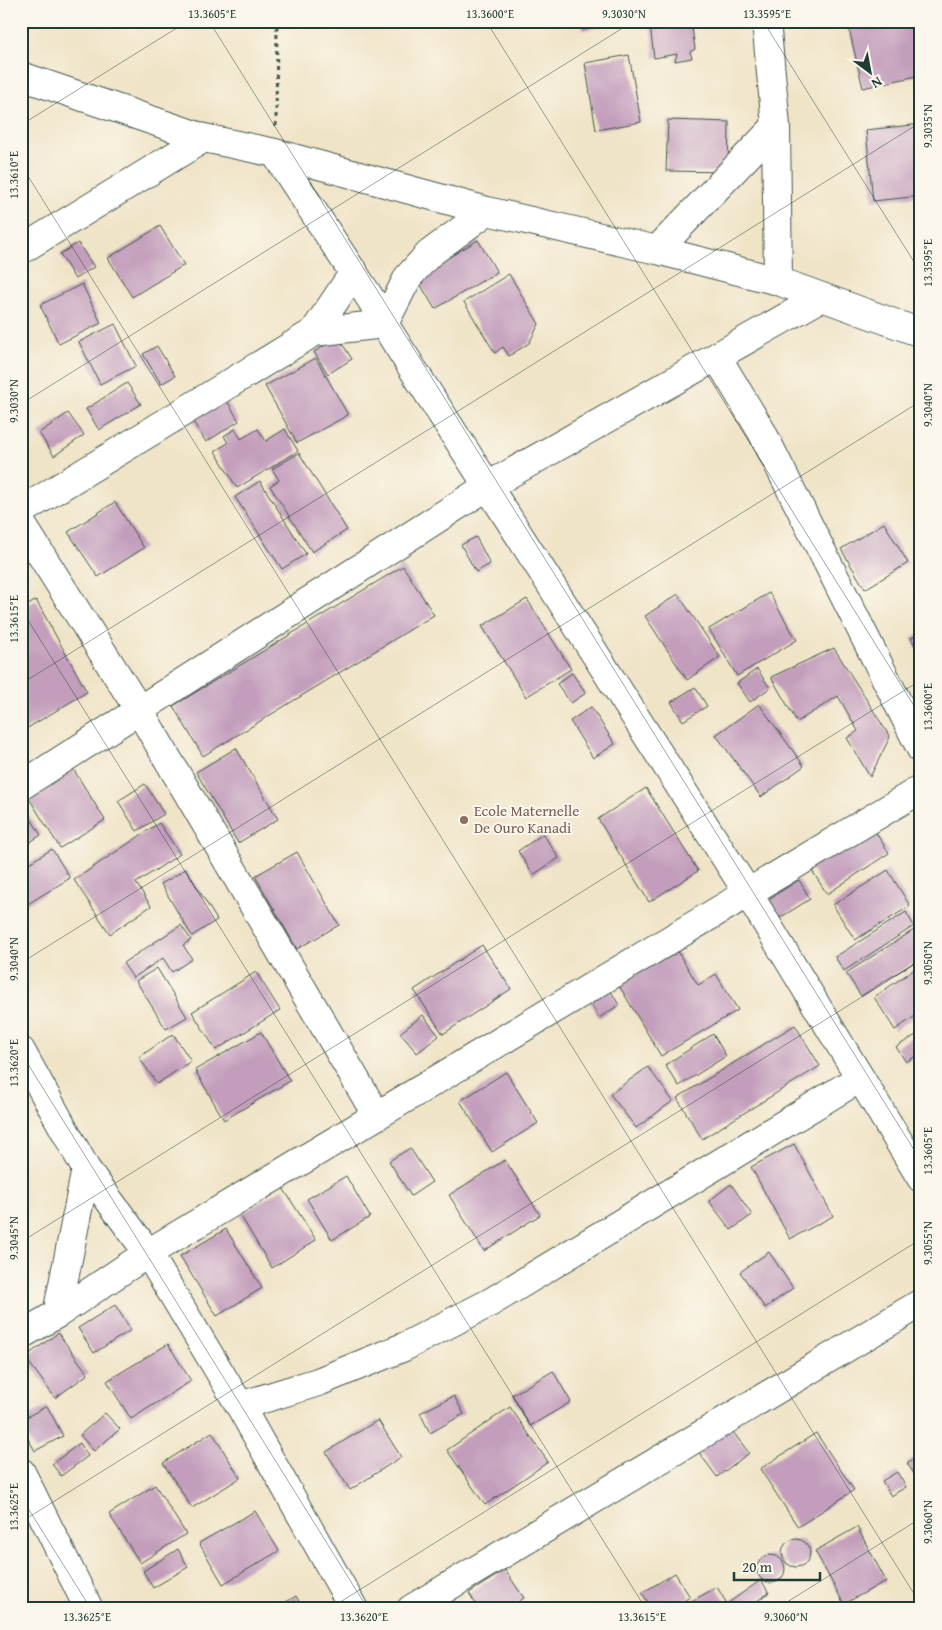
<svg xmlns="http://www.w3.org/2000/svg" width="942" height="1630" font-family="'Gentium Book Plus',serif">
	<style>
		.building { fill: #c39ebc }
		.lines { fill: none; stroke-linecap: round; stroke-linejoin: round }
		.minor-casing { stroke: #3e564a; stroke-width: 30 }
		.path { stroke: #3e564a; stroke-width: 3; stroke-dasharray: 4 4; stroke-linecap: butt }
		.minor { stroke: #fff; stroke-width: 28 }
		.ticks { fill: none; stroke: #1f3d34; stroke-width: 1; stroke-opacity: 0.45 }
		.education-dot { fill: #8d6e63; stroke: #fbf7ec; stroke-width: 2 }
		.labels { text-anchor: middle; stroke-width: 4; stroke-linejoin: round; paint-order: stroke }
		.education-label { font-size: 15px; fill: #785e54; stroke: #fbf7ec; text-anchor: start }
		.neatline { fill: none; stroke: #1f3d34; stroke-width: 2 }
		.ticks-label { font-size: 12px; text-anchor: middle; fill: #1f3d34 }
	</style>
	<rect width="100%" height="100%" fill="#fbf7ec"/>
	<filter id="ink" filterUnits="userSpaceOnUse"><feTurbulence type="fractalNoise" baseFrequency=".02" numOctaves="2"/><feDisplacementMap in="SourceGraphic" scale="10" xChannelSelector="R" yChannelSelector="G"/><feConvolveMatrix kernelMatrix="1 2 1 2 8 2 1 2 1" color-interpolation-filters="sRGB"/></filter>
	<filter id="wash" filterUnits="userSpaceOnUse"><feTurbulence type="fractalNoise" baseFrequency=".0096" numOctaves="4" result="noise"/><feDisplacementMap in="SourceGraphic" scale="20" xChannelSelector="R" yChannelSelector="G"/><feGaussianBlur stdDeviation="1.12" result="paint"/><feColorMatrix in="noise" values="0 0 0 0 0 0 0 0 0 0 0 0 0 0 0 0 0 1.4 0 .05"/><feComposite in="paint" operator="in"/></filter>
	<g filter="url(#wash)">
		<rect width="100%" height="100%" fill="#f0e4c7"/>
		<g id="blocks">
			<path class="building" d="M581,21H620V22L583,30Z
				M677,21H691L695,49L690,52L692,58L675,61L677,54L654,58L650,25Z
				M882,21H917L921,39V75L863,88L849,29Z
				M629,55L641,122L596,130L585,63Z
				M668,120L729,122L728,172L666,171Z
				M921,124V196L873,201L866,130Z
				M21,166L31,181L21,187Z
				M160,226L184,265L132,297L108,258Z
				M478,240L497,272L435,309L416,277Z
				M78,243L94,267L75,279L60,254Z
				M509,274L539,324L529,343L509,356L503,347L495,353L464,302Z
				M82,284L101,323L59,344L40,305Z
				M115,324L136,366L100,384L79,342Z
				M338,337L352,359L328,374L314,352Z
				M157,346L175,376L161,384L143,354Z
				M316,358L348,415L297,443L265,386Z
				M127,383L141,404L99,430L86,409Z
				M224,396L239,421L206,442L190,417Z
				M68,413L84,435L54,456L39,433Z
				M235,429L241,439L258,429L266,441L285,429L298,451L237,488L215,451L228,443L224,436Z
				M299,453L347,530L312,552L270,486L279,480L272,469Z
				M260,481L306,554L282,569L235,497Z
				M115,502L144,548L98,577L68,532Z
				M884,523L908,563L865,589L841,549Z
				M476,537L490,564L476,572L461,545Z
				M403,566L434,615L203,756L173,706Z
				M769,593L797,640L737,676L709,629Z
				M678,594L720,657L687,680L645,616Z
				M527,599L571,669L526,697L482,626Z
				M36,600L87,692L21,732V610Z
				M921,633V657L911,638Z
				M834,648L890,737L870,777L847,738L858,731L838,696L797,722L771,677Z
				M757,669L770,688L750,702L737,683Z
				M572,673L586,693L571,703L557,684Z
				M695,687L707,706L683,721L671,702Z
				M759,704L804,766L761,797L716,735Z
				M591,707L615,744L593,758L570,721Z
				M236,748L278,819L238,843L196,772Z
				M67,759L105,820L60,848L22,787Z
				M145,784L164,814L137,831L118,801Z
				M646,788L698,871L649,902L598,819Z
				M21,803L41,835L21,848Z
				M159,823L180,854L136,883L151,906L110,934L74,880Z
				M871,825L889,853L827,894L809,866Z
				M543,834L559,858L533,875L518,851Z
				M52,849L70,878L26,905L21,898V868Z
				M297,852L339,925L297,949L255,876Z
				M186,869L217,920L192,936L161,884Z
				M888,870L910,906L855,940L833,905Z
				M799,880L810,899L778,919L767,900Z
				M906,912L914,926L844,971L835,957Z
				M181,925L191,940L183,945L192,959L172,972L163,958L133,978L123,963Z
				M920,926L921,958L861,996L846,973Z
				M482,945L511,989L443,1034L414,990Z
				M675,947L698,985L716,974L738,1010L661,1056L617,982Z
				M918,967L921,971V1012L895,1030L874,997Z
				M157,968L187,1017L166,1029L136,981Z
				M256,972L280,1010L216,1050L192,1012Z
				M609,988L619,1005L599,1018L589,1000Z
				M423,1015L439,1036L417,1053L400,1033Z
				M795,1025L820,1066L702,1139L677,1098Z
				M261,1032L290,1081L224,1120L195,1070Z
				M921,1032V1053L906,1062L896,1047Z
				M173,1034L191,1061L157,1084L139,1057Z
				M713,1034L726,1056L679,1086L665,1065Z
				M648,1067L673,1101L636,1128L610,1094Z
				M506,1072L538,1123L492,1152L460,1101Z
				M794,1144L833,1216L790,1239L751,1167Z
				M410,1148L432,1182L411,1196L389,1161Z
				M505,1160L540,1215L484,1251L449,1195Z
				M346,1176L370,1217L332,1240L307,1199Z
				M731,1184L752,1215L731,1230L709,1201Z
				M283,1188L316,1240L272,1268L240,1215Z
				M226,1229L262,1288L217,1316L180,1256Z
				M769,1252L793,1288L765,1308L740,1272Z
				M115,1305L131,1330L94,1353L78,1328Z
				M58,1333L88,1374L55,1398L25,1357Z
				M168,1344L191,1381L131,1419L107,1381Z
				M553,1371L571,1402L530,1426L512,1395Z
				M454,1396L464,1414L430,1433L420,1413Z
				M47,1406L63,1436L35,1451L21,1426V1420Z
				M510,1407L548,1462L485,1505L447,1450Z
				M105,1413L120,1429L94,1451L80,1435Z
				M378,1420L401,1457L350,1490L326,1452Z
				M727,1424L749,1453L717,1477L695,1447Z
				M212,1432L240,1478L192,1508L163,1463Z
				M816,1433L854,1490L798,1527L760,1469Z
				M80,1443L88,1456L61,1476L52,1464Z
				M921,1454V1485L907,1463Z
				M897,1472L906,1487L891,1496L882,1481Z
				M155,1485L186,1534L140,1563L109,1514Z
				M255,1511L279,1551L223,1584L199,1543Z
				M857,1527L886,1581L844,1604L815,1551Z
				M782 1553a14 14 0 1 1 28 0a14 14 0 1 1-28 0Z
				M178,1549L188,1567L153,1588L143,1571Z
				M757 1569a14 14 0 1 1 28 0a14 14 0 1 1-28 0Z
				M505,1570L524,1598L507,1609H479L469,1593Z
				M675,1573L690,1597L671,1609H652L642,1593Z
				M761,1580L769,1593L745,1609H731L728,1603Z
				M717,1587L730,1609H694L690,1602Z
				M296,1596L303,1609H274Z"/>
		</g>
	</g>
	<g filter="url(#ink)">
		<use href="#blocks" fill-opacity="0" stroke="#3e564a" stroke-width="1"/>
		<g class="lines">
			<g class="minor-casing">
				<path id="minor" d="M766,21L776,126L778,281
					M21,76L204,138L275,153L487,211L657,250L778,281L921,333
					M275,153L372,301L384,324L748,893L921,1178
					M21,250L204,138
					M657,250L776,126
					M314,332L354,272
					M717,357L762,432L921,749
					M21,511L314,332L384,324L408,277L429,254L487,211
					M21,523L139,710L377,1116
					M21,786L488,486L822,297
					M21,1051L86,1169L148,1253L240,1406L354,1609
					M57,1314L86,1169
					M21,1335L57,1314L148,1253L921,789
					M240,1406L318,1382L404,1347L491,1302L860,1078
					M21,1472L89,1609
					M411,1609L921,1303"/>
			</g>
			<path class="path" d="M276,126L277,21"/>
			<use href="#minor" class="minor"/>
		</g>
	</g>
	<path class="ticks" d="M209,21L921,1161M486,21L921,717M763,21L921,273M21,125L188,21M21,165L921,1605M21,404L634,21M21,609L646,1609M21,684L921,122M21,963L921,401M21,1053L368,1609M21,1242L921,680M21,1497L91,1609M21,1522L921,960M329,1609L921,1239M776,1609L921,1518"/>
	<circle class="education-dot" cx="464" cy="820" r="5"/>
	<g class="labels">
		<g class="education-label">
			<text x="474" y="816">Ecole Maternelle<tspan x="474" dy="17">De Ouro Kanadi</tspan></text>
		</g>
	</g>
	<rect width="942" height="1630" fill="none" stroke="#fbf7ec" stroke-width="55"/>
	<g transform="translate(870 72) rotate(148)" stroke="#fbf7ec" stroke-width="4" paint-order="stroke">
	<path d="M0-4L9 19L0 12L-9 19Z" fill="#1f3d34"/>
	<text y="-8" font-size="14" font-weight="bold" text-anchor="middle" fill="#1f3d34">N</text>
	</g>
	<path d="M734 1572v8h86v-8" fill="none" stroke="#1f3d34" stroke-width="2.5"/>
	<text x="742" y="1572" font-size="15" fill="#1f3d34" stroke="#fbf7ec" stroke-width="4" paint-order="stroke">20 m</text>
	<rect x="28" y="28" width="886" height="1574" class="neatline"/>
	<g class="ticks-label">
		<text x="212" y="18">13.3605°E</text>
		<text x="490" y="18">13.3600°E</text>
		<text x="624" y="18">9.3030°N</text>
		<text x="767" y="18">13.3595°E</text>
		<text transform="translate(928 126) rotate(-90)" y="4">9.3035°N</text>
		<text transform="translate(14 175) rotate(-90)" y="4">13.3610°E</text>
		<text transform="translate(928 263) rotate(-90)" y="4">13.3595°E</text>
		<text transform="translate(14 401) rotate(-90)" y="4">9.3030°N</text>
		<text transform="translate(928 405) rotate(-90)" y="4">9.3040°N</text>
		<text transform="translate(14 619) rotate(-90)" y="4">13.3615°E</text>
		<text transform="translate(928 707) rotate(-90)" y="4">13.3600°E</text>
		<text transform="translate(14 959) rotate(-90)" y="4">9.3040°N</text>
		<text transform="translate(928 963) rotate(-90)" y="4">9.3050°N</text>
		<text transform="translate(14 1063) rotate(-90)" y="4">13.3620°E</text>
		<text transform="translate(928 1151) rotate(-90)" y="4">13.3605°E</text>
		<text transform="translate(14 1238) rotate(-90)" y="4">9.3045°N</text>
		<text transform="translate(928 1243) rotate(-90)" y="4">9.3055°N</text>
		<text transform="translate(14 1507) rotate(-90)" y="4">13.3625°E</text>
		<text transform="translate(928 1522) rotate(-90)" y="4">9.3060°N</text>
		<text x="87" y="1621">13.3625°E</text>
		<text x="364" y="1621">13.3620°E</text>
		<text x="642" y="1621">13.3615°E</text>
		<text x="786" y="1621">9.3060°N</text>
	</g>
</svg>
